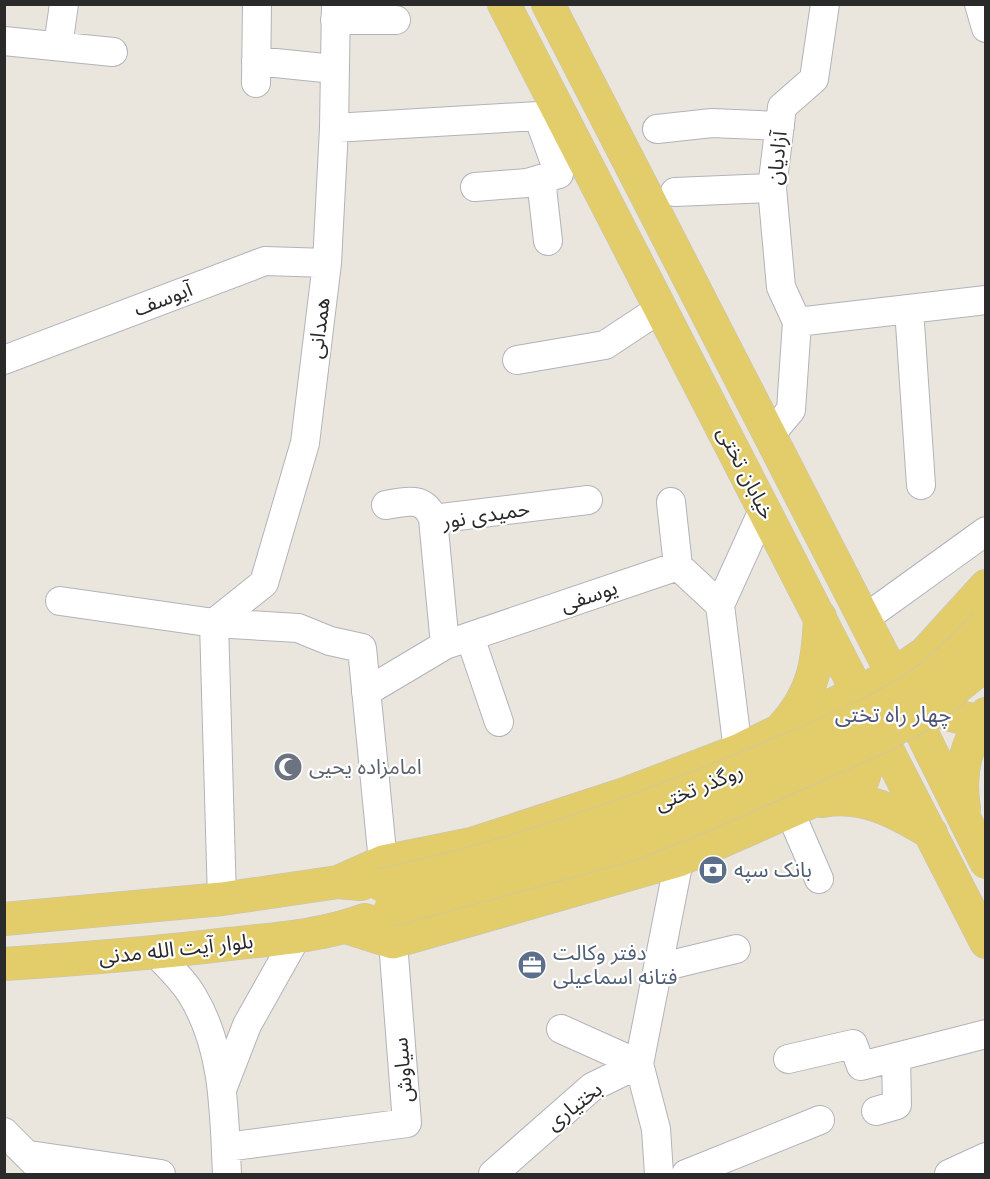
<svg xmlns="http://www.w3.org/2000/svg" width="990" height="1179" font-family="'Open Sans','Noto Sans Arabic',sans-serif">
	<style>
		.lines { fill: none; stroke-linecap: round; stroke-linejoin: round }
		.minor-casing { stroke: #b1b3bc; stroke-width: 30 }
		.major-casing { stroke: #c3c3c3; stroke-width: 34 }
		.minor { stroke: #fff; stroke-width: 28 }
		.major { stroke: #e3cd6a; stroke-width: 33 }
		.major-bridge-casing { stroke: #c3c3c3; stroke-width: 34; stroke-linecap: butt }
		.major-bridge { stroke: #e3cd6a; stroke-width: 33 }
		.labels { text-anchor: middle; stroke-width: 4.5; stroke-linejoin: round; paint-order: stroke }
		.street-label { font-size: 21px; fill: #2a2a2a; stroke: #fff }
		.worship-label { font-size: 21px; fill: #5b616d; stroke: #fff; text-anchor: start }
		.service-label { font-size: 21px; fill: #4e5e75; stroke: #fff; text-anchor: start }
		.neighbourhood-label { font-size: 22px; fill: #4f5476; stroke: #fff }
	</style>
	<rect width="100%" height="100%" fill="#ebe6dd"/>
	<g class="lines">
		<g class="minor-casing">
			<path id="minor" d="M979,4L986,28
				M335,20H396
				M4,41L113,52
				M58,46L64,4
				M256,61L334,69
				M256,83L257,4
				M334,128L538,116L560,112
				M657,129L712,123L780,126
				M541,179L548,241
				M475,187L527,183L559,174L538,116
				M675,192L772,188
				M909,309L921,485
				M797,322L986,300
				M4,360L265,261L327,263
				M517,360L605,345L661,308
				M770,435L791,410L797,322L781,287L772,188L782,107L814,79L825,4
				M671,502L678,566
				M386,505C406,501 425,496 433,519
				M60,601L214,623L298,628L330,641L362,648L383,862
				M864,619L986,531
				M214,623L264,583L305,443L327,263L334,128L336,4
				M214,623L222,899
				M470,637L499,722
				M445,645L433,519L588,500
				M366,692L445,645L678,566L720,605
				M738,751L720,605L764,508
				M790,812L819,879
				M156,953C168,966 183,980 192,995C225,1049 224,1113 227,1174
				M658,968L736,949
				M561,1029L639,1064L656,1129L659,1174
				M788,1059L853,1044L861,1066L986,1034
				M223,1087L247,1025L297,936
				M876,1111L897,1105L896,1057
				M4,1132L41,1169
				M226,1147L407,1123L393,942
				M29,1155L161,1174
				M493,1174L592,1087L639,1064L679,860
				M686,1174L820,1120
				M949,1174L986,1157"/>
		</g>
		<g class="major-casing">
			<path id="major" d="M504,4L986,942
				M548,4L893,675L986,862
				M921,684C925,710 946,715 969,719
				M782,728C814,693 818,663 820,617
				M822,801C863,793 898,813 931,833
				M964,808C958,772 966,744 986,714
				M338,882L383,862L472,844L625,794L738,751L893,675L925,653L986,586
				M4,919L222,899L338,882L361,884
				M346,927L393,942L679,860L863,779C871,755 871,741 854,722
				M4,964C80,959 155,953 229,944C275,939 322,936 365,920"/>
		</g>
		<use href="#minor" class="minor"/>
		<use href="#major" class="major"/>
		<g class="major-bridge-casing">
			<path id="major-bridge" d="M381,885C512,858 637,813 760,762C815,738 873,717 922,683C945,667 966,644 986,624
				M390,910L631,844L702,816L884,735L925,713L986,664"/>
		</g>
		<use href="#major-bridge" class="major-bridge"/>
	</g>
	<defs>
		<g id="mosque-disc" transform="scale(1.5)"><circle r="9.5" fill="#6b7280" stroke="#fff"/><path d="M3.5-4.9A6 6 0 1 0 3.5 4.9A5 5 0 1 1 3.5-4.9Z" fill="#fff"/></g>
		<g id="bank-disc" transform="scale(1.5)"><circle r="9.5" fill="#5c6f8a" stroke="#fff"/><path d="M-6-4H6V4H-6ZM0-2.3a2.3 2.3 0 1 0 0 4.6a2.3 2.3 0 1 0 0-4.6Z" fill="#fff"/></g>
		<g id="office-disc" transform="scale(1.5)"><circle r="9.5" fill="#5c6f8a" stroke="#fff"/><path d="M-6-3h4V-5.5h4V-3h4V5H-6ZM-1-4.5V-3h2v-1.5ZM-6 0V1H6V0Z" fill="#fff"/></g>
	</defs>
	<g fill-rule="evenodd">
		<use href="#mosque-disc" x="288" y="767"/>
		<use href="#bank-disc" x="713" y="870"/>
		<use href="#office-disc" x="532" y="965"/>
	</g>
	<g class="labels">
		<g class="street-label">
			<text transform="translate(777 158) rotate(-84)" y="7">آزادیان</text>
			<text transform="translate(163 299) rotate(-21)" y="7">آیوسف</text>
			<text transform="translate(319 328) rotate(-83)" y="7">همدانی</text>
			<text transform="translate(746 473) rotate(63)" y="7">خیابان تختی</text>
			<text transform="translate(486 515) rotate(-9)" y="7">حمیدی نور</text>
			<text transform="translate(589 596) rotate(-19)" y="7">یوسفی</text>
			<text transform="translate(699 787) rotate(-22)" y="7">روگذر تختی</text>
			<text transform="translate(176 949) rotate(-6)" y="7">بلوار آیت الله مدنی</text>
			<text transform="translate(403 1070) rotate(-95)" y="7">سیاوش</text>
			<text transform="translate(574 1106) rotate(-38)" y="7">بختیاری</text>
		</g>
		<g class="worship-label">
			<text x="309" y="774">امامزاده یحیی</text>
		</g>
		<g class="service-label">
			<text x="734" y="877">بانک سپه</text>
			<text x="553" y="960">دفتر وکالت<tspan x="553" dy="24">فتانه اسماعیلی</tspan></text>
		</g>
		<g class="neighbourhood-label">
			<text x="893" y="722">چهار راه تختی</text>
		</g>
	</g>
	<rect width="990" height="1179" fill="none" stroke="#2a2a2a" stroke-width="12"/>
</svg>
